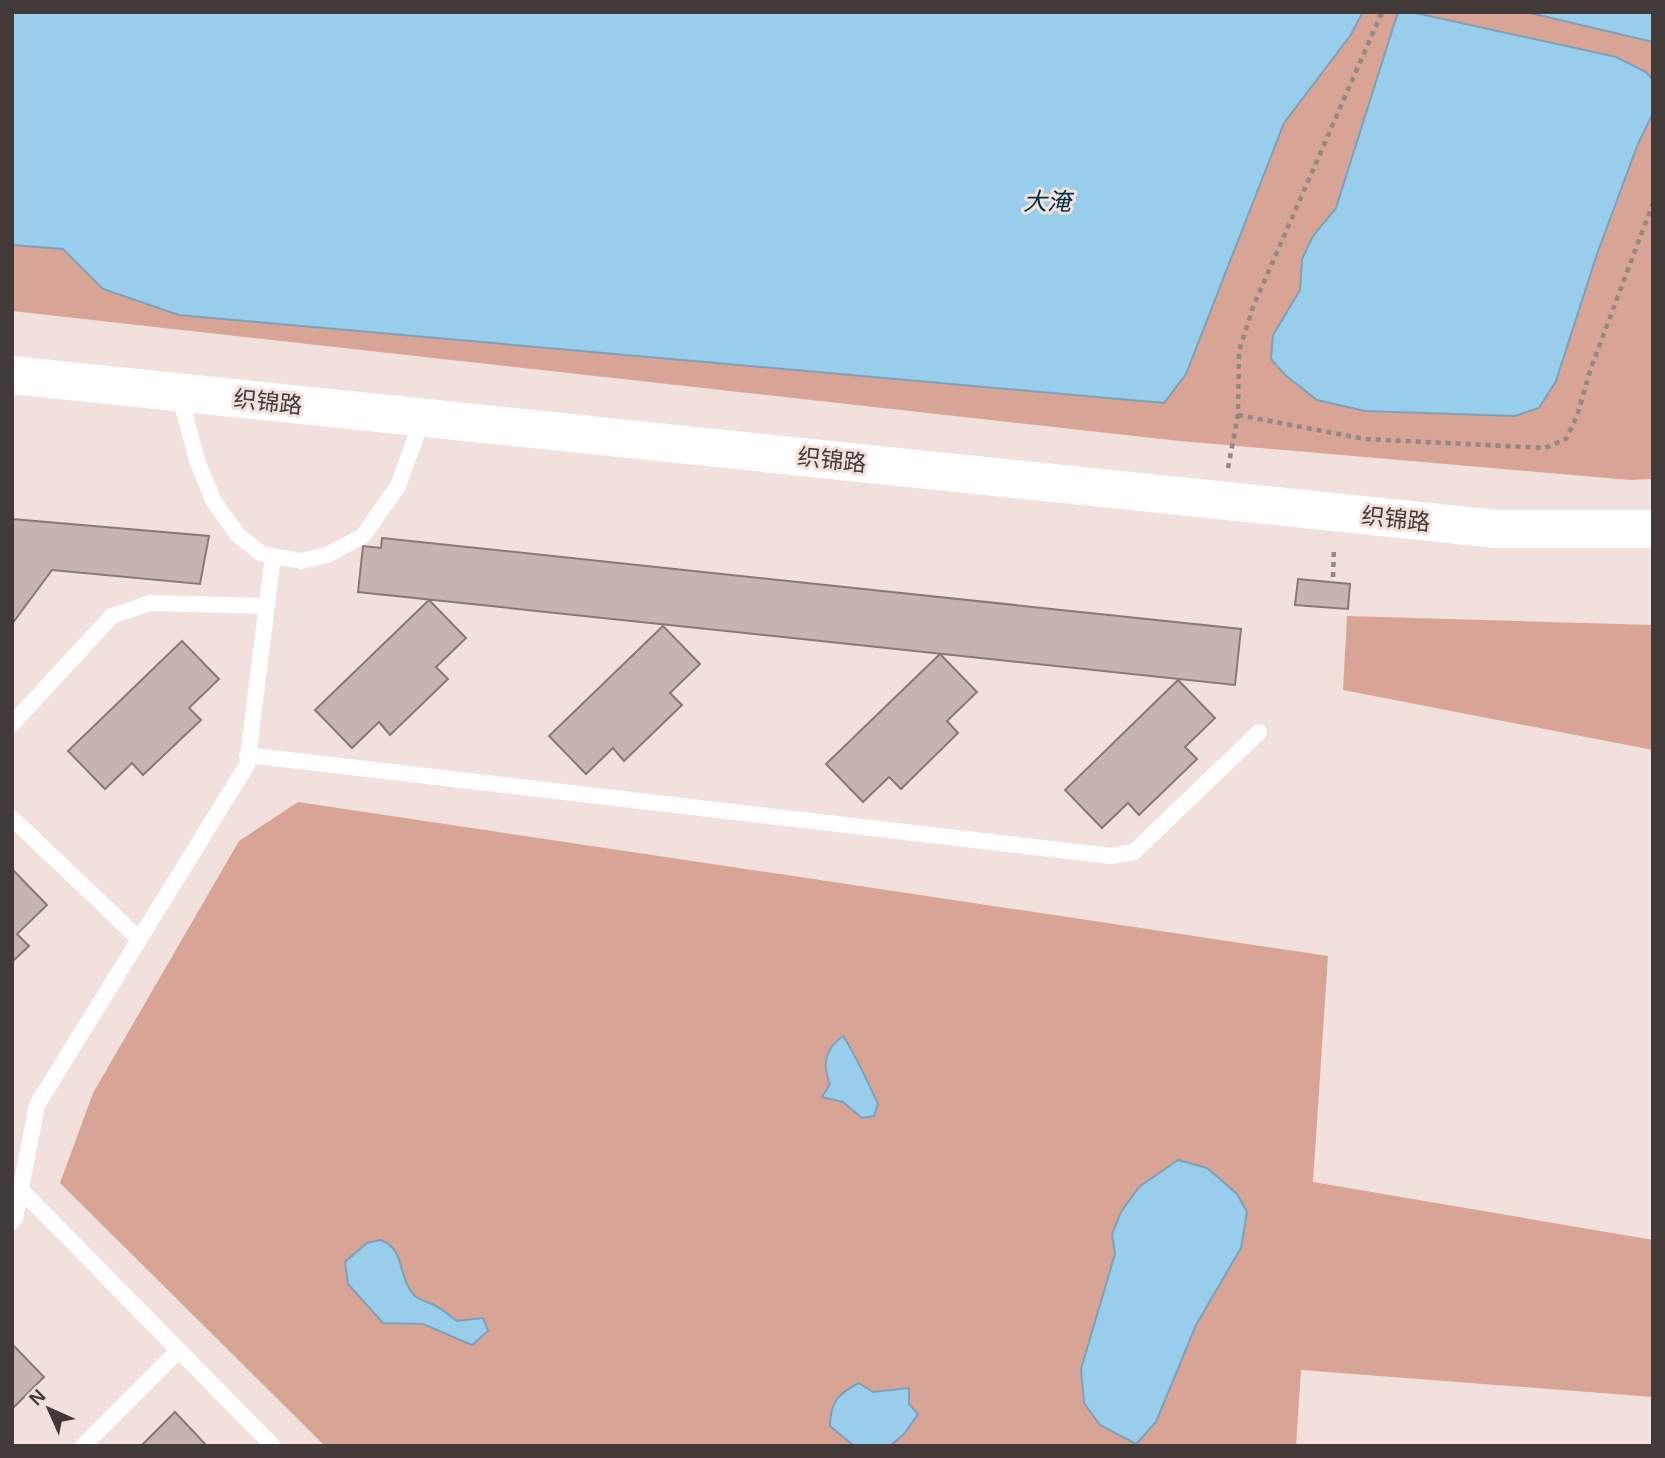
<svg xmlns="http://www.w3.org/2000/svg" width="1665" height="1458" font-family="Arial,'Noto Sans SC',sans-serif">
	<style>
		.green { fill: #d8a496 }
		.water { fill: #99cdec; stroke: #7fa1b6; stroke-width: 2 }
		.building { fill: #c5b4af; stroke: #897975; stroke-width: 2 }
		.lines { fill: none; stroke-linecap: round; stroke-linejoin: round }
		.path { stroke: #948885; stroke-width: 4.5; stroke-dasharray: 5 5; stroke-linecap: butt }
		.service { stroke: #fff; stroke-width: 16 }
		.tertiary { stroke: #fff; stroke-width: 38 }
		.labels { text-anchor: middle; stroke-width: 6; stroke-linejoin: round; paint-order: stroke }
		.street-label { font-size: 23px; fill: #413a38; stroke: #f2e0dc }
		.water-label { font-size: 24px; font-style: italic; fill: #013044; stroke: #f2e0dc }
	</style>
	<rect width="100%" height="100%" fill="#f2e0dc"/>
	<path class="green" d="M12,12H1653V479L1630,480L1180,441L12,311Z
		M1347,616L1653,625V750L1343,690Z
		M298,802L1328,956L1313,1182L1653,1240V1397L1301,1370L1296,1446H325L60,1183L93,1093L239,841Z"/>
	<path class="water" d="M12,12H1363L1350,36L1284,123L1186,374L1164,403L179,315L103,289L63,249L12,245Z
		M1398,12H1411L1616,57L1646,72L1653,80V113L1638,144L1597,254L1556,381L1539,408L1515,416L1365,411L1317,400L1285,375L1271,359L1273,335L1300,290L1302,259L1313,236L1336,208Z
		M1526,12H1653V42Z
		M843,1036C858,1059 866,1079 878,1104L874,1116L862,1118L843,1102L822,1097L830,1084C822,1064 825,1049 843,1036Z
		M1178,1160L1207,1168L1237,1194L1247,1212L1241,1248L1196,1325L1156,1422L1136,1444L1100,1425L1084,1403L1081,1369L1115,1254L1112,1234L1121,1212L1139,1187Z
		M380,1240C406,1248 397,1277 414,1295C418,1300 428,1302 434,1305C442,1309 449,1315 457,1321L483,1318L488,1331L472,1345L423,1324L383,1323L348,1284L345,1262L367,1243Z
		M859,1383L873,1392L909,1388V1404L918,1414L904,1434L890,1446H854L830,1426C830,1402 839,1393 859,1383Z"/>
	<path class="building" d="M12,519L209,536L200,584L52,570L12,624Z
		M382,538L1241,629L1235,685L358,592L363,546L381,548Z
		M1298,579L1350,584L1348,609L1295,605Z
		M429,600L466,638L436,667L448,679L390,735L379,722L352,748L315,710Z
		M663,626L700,664L670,693L682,705L624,761L613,748L586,774L549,736Z
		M182,641L219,679L189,708L201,720L143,775L132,763L105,789L68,751Z
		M940,654L977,692L947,721L958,733L901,789L889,777L863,802L826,764Z
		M1178,680L1215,718L1185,747L1197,759L1139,815L1128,803L1102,828L1065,790Z
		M12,869L47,905L17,934L29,946L12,962Z
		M12,1344L44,1377L12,1409Z
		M175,1412L207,1446H141Z"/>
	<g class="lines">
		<path class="path" d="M1238,415L1365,439L1545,448L1566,439L1577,416L1591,368L1653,203
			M1228,468L1238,415L1239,351L1253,307L1382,12
			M1333,577L1334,547"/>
		<path class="service" d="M179,393L198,463L214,502L238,535L262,554L301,561L327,555L363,536L398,486L423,417
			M12,724L112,616L150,603L266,606
			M247,755L1111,856L1134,852L1259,732
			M12,818L139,939
			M20,1189L273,1446
			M12,1222L15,1218L37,1105L247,765L273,556
			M83,1446L179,1350"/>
		<path class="tertiary" d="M12,375L1497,529H1653"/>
	</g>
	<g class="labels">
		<g class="street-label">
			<text transform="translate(268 402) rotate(6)" y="8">织锦路</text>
			<text transform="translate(832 460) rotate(6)" y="8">织锦路</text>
			<text transform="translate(1396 519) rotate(6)" y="8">织锦路</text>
		</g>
		<g class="water-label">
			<text x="1047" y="210">大淹</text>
		</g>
	</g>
	<rect width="1665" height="1458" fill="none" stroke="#413a38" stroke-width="28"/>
	<g transform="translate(49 1409) rotate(315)" stroke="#f2e0dc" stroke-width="5" paint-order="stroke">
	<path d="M0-5L12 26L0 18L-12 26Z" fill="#413a38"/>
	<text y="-10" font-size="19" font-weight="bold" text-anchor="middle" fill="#413a38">N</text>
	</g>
</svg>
